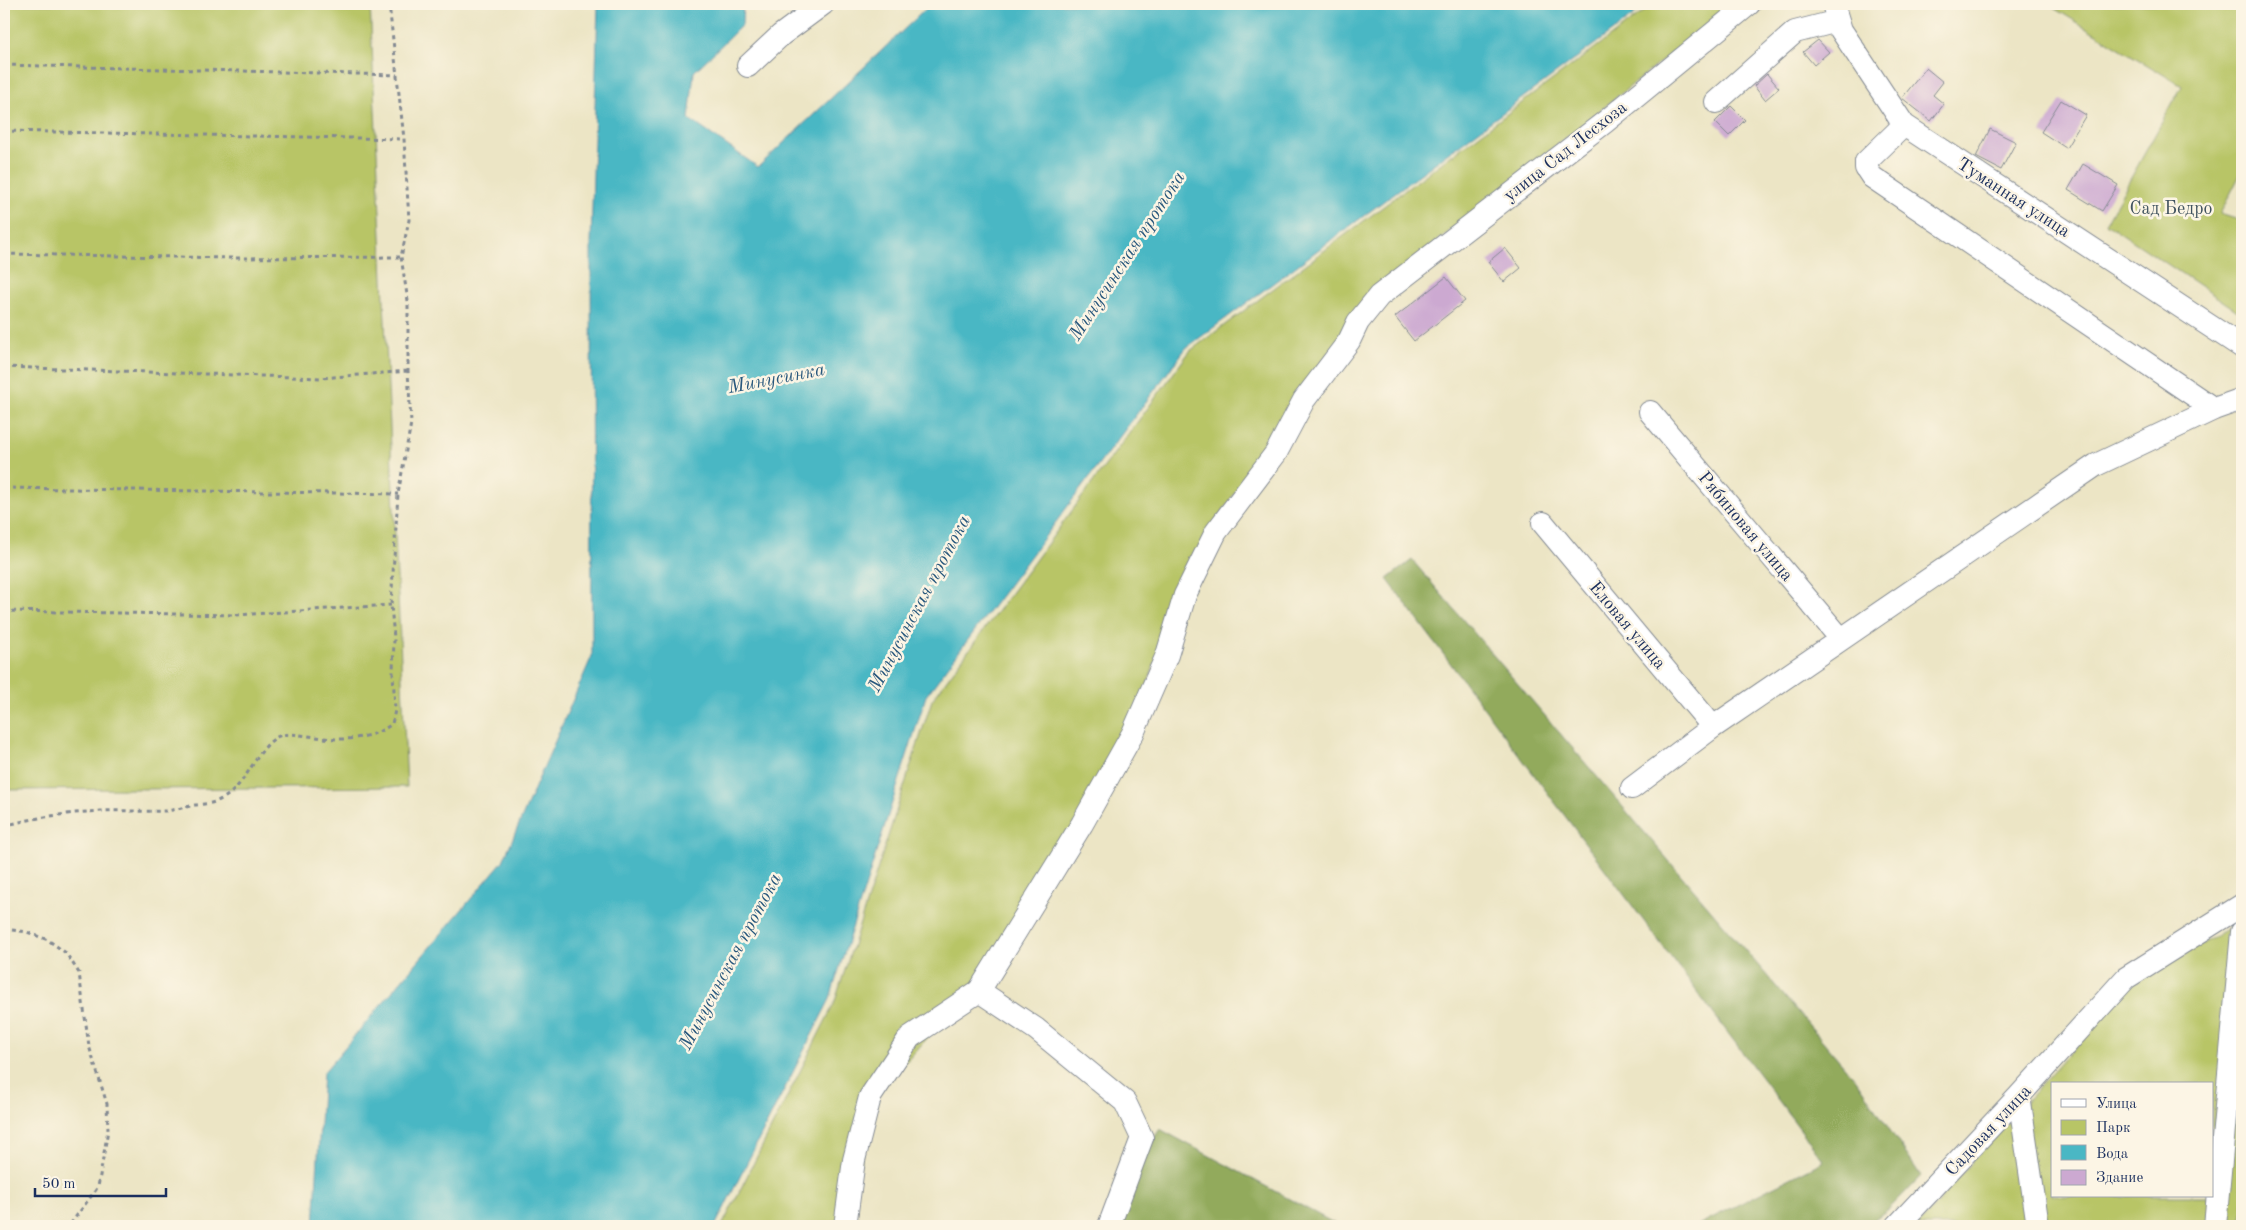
<svg xmlns="http://www.w3.org/2000/svg" width="2246" height="1230" font-family="'Old Standard TT',serif">
	<style>
		.green { fill: #b8c566; stroke: #6a7a62; fill-rule: evenodd }
		.forest { fill: #92aa5b; stroke: #566c5c }
		.water { fill: #4ab7c4; stroke: #327391 }
		.building { fill: #cca9d1 }
		.lines { fill: none; stroke-linecap: round; stroke-linejoin: round }
		.minor-casing { stroke: #848a92; stroke-width: 24 }
		.path { stroke: #848a92; stroke-width: 3; stroke-dasharray: 4 4; stroke-linecap: butt }
		.minor { stroke: #fff; stroke-width: 22 }
		.labels { text-anchor: middle; stroke-width: 5; stroke-linejoin: round; paint-order: stroke }
		.street-label { font-size: 18px; fill: #1b2f5e; stroke: #fcf5e5 }
		.park-label { font-size: 18px; fill: #425460; stroke: #fcf5e5 }
		.water-label { font-size: 19px; font-style: italic; fill: #29587d; stroke: #fcf5e5 }
	</style>
	<rect width="100%" height="100%" fill="#fcf5e5"/>
	<filter id="ink" filterUnits="userSpaceOnUse"><feTurbulence type="fractalNoise" baseFrequency=".02" numOctaves="2"/><feDisplacementMap in="SourceGraphic" scale="10" xChannelSelector="R" yChannelSelector="G"/><feConvolveMatrix kernelMatrix="1 2 1 2 8 2 1 2 1" color-interpolation-filters="sRGB"/></filter>
	<filter id="wash" filterUnits="userSpaceOnUse"><feTurbulence type="fractalNoise" baseFrequency=".0096" numOctaves="4" result="noise"/><feDisplacementMap in="SourceGraphic" scale="20" xChannelSelector="R" yChannelSelector="G"/><feGaussianBlur stdDeviation="1.12" result="paint"/><feColorMatrix in="noise" values="0 0 0 0 0 0 0 0 0 0 0 0 0 0 0 0 0 1.4 0 .05"/><feComposite in="paint" operator="in"/></filter>
	<g filter="url(#wash)">
		<rect width="100%" height="100%" fill="#ece5c5"/>
		<path class="green" d="M4,4H370L407,787L4,790Z
			M1654,4H1733L1375,291L1311,377L1188,564L1146,689L1065,845L976,984L877,1094L845,1226H722L834,1004L932,700L1190,351Z
			M2047,4H2242V171L2220,214L2242,221V314L2106,223L2182,86Z
			M2242,921V1226H1918L1967,1167L2131,985ZM2052,1084H2212V1196H2052Z"/>
		<path class="forest" d="M1412,560L1856,1080L1921,1176L1890,1208L1865,1226H1696L1824,1161L1387,579Z
			M1160,1129L1339,1226H1120L1122,1185Z"/>
		<path class="water" d="M598,4H743L742,25L694,72L689,119L758,167L931,4H1649L1186,348L926,696L829,1001L715,1226H314L323,1073L503,861L592,656L591,243Z"/>
		<g id="blocks">
			<path class="building" d="M1818,40L1829,52L1814,65L1803,52Z
				M1926,68L1943,82L1933,95L1944,104L1931,121L1902,98Z
				M1767,74L1779,88L1765,100L1754,86Z
				M2061,100L2086,115L2066,148L2041,132Z
				M1731,106L1745,120L1729,136L1715,122Z
				M1990,129L2016,142L2001,170L1976,157Z
				M2083,164L2118,185L2102,211L2068,190Z
				M1505,248L1521,268L1504,282L1488,262Z
				M1446,277L1465,301L1414,341L1395,317Z"/>
		</g>
	</g>
	<g filter="url(#ink)">
		<use href="#blocks" fill-opacity="0" stroke="#848a92" stroke-width="1"/>
		<g class="lines">
			<g class="minor-casing">
				<path id="minor" d="M1833,4L1841,30L1904,125L2242,347
					M748,66L781,35L823,4
					M1716,102L1795,32L1834,22L1840,27
					M1904,125L1866,162V168L1872,177L2214,409
					M1650,412L1841,639
					M1543,523L1713,727
					M1632,788L1713,727L2096,465L2214,409L2242,399
					M979,991L1082,824L1133,733L1167,655L1185,595L1216,532L1276,453L1304,400L1349,341L1358,322L1379,296L1605,122L1749,4
					M2019,1096L2038,1226
					M845,1226L854,1160L870,1097L910,1037L979,991L1036,1029L1125,1102L1142,1138L1109,1226
					M1897,1226L2019,1096L2126,978L2242,905
					M2215,1226L2242,932"/>
			</g>
			<path class="path" d="M4,65L397,75
				M4,131L404,139
				M4,254L233,258L401,257
				M4,367L321,378L408,371
				M4,488L398,494
				M4,611L236,615L391,605
				M4,826C36,817 68,813 101,811C122,810 144,812 165,811C175,810 185,807 195,805C202,804 211,804 217,801C247,790 255,747 279,736C289,732 305,736 316,737C342,741 370,740 392,724L395,710L393,672L394,638L391,605L398,494L411,423L408,371V301L401,257L409,220L404,139L389,4
				M4,929L27,932L48,940L66,953L79,973L89,1046L107,1104L108,1130L98,1187L69,1226"/>
			<use href="#minor" class="minor"/>
		</g>
	</g>
	<g class="labels">
		<g class="street-label">
			<text transform="translate(1565 151) rotate(-38)" y="6">улица Сад Лесхоза</text>
			<text transform="translate(2014 197) rotate(33)" y="6">Туманная улица</text>
			<text transform="translate(1746 526) rotate(50)" y="6">Рябиновая улица</text>
			<text transform="translate(1628 625) rotate(50)" y="6">Еловая улица</text>
			<text transform="translate(1988 1130) rotate(-47)" y="6">Садовая улица</text>
		</g>
		<g class="park-label">
			<text x="2171" y="214">Сад Бедро</text>
		</g>
		<g class="water-label">
			<text transform="translate(1126 255) rotate(-57)" y="7">Минусинская протока</text>
			<text transform="translate(776 377) rotate(-11)" y="7">Минусинка</text>
			<text transform="translate(918 603) rotate(-62)" y="7">Минусинская протока</text>
			<text transform="translate(729 961) rotate(-62)" y="7">Минусинская протока</text>
		</g>
	</g>
	<rect width="2246" height="1230" fill="none" stroke="#fcf5e5" stroke-width="20"/>
	<rect x="2051" y="1082" width="162" height="115" fill="#fcf5e5" stroke="#a2a6af"/>
	<rect x="2061" y="1099" width="25" height="8" fill="#ffffff" stroke="#a2a6af"/>
	<text x="2096" y="1108" font-size="15" fill="#1b2f5e">Улица</text>
	<rect x="2061" y="1120" width="25" height="15" fill="#b8c566" stroke="#a2a6af"/>
	<text x="2096" y="1132" font-size="15" fill="#1b2f5e">Парк</text>
	<rect x="2061" y="1145" width="25" height="15" fill="#4ab7c4" stroke="#a2a6af"/>
	<text x="2096" y="1158" font-size="15" fill="#1b2f5e">Вода</text>
	<rect x="2061" y="1170" width="25" height="15" fill="#cca9d1" stroke="#a2a6af"/>
	<text x="2096" y="1182" font-size="15" fill="#1b2f5e">Здание</text>
	<path d="M35 1188v8h131v-8" fill="none" stroke="#1b2f5e" stroke-width="2.5"/>
	<text x="42" y="1188" font-size="15" fill="#1b2f5e" stroke="#fcf5e5" stroke-width="4" paint-order="stroke">50 m</text>
</svg>
